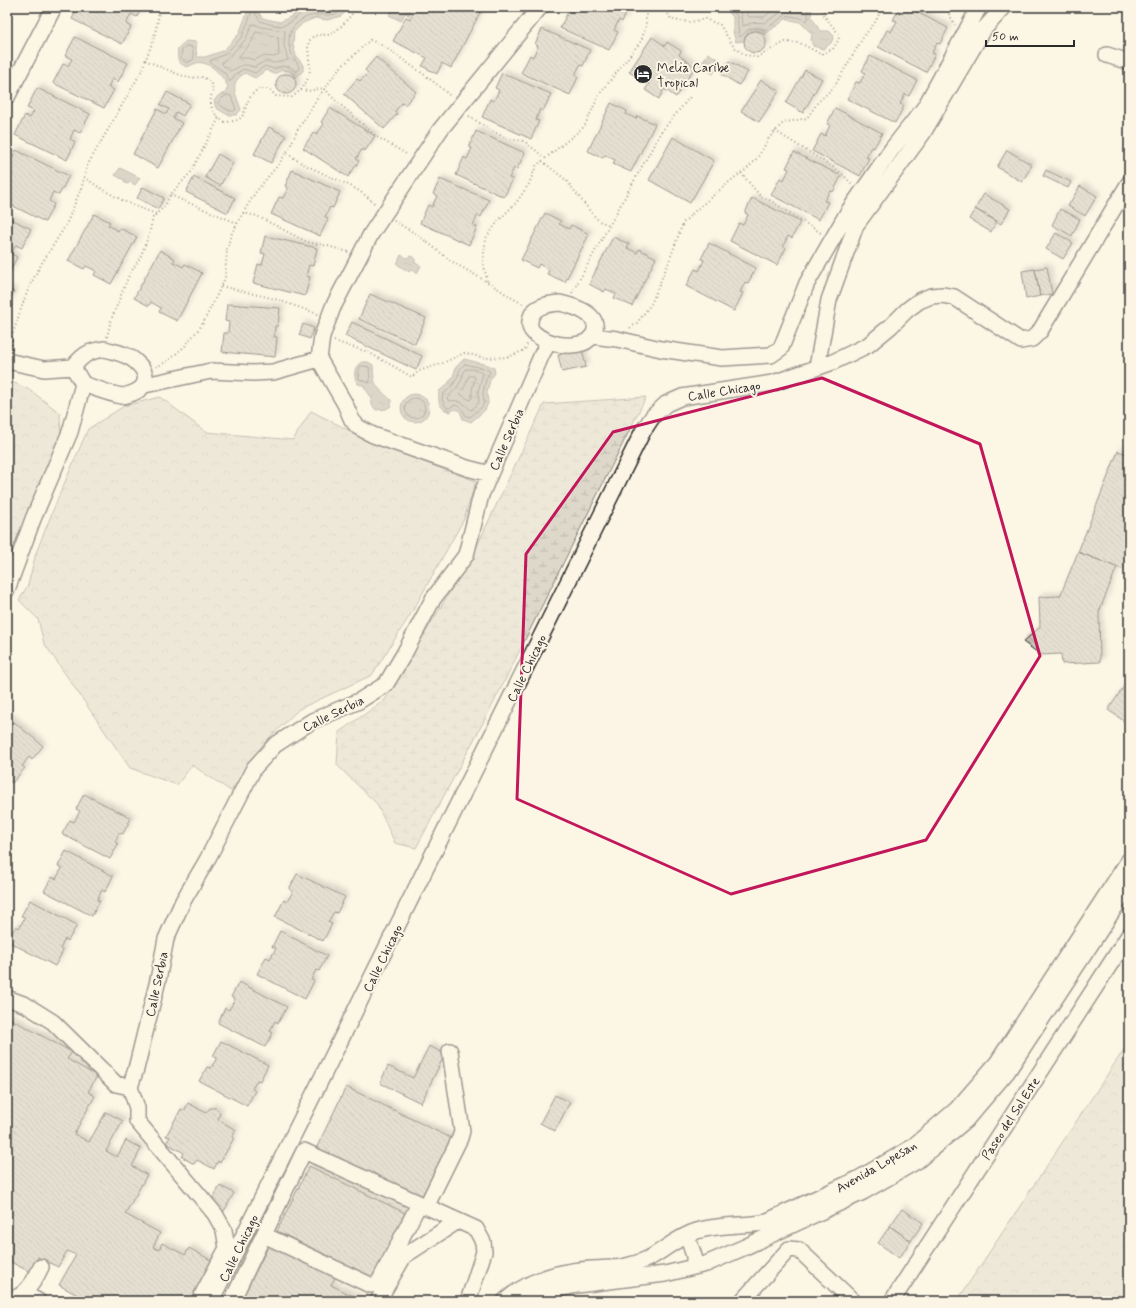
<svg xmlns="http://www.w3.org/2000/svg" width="1136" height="1308" font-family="Mynerve,sans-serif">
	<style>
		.forest { fill: url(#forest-crowns); stroke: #84827a }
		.wetland { fill: url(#wetland-marsh); stroke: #84827a }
		.water { fill: url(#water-ripples); stroke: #7d7b74 }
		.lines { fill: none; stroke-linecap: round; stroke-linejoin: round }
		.shore { stroke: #62605c; stroke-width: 1 }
		.building { fill: url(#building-back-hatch); stroke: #2b2b2b; filter: url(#shadow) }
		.minor-casing { stroke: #2b2b2b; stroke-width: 18 }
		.path { stroke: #2b2b2b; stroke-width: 2; stroke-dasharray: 1 3; stroke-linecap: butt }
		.minor { stroke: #fcf5e5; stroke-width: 15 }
		.marked { fill: none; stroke: #c2185b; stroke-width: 3; stroke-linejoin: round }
		.labels { text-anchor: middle; stroke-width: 4; stroke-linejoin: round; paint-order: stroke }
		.poi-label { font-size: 13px; fill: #2b2b2b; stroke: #fcf5e5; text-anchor: start }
		.street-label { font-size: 13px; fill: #2b2b2b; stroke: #fcf5e5 }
	</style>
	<defs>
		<pattern id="forest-crowns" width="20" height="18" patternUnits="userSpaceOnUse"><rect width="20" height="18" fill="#ded8ca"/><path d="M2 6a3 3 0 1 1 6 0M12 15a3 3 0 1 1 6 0" fill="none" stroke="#bfbaae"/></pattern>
		<pattern id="wetland-marsh" width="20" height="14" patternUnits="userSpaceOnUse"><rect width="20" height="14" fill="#ded8ca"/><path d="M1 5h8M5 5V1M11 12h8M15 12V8" fill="none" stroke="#bfbaae"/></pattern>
		<pattern id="water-ripples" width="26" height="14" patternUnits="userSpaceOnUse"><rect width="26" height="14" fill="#b4b0a5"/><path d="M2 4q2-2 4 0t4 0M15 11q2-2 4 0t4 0" fill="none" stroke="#938f87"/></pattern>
		<pattern id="building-back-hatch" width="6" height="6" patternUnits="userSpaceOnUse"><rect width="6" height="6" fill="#c8c3b7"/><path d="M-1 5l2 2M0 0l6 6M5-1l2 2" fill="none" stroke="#a39f95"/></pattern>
		<filter id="shadow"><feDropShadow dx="3.5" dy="-3.5" stdDeviation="2" flood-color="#0004"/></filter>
	</defs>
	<rect width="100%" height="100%" fill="#fcf5e5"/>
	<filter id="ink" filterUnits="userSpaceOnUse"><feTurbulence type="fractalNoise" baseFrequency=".025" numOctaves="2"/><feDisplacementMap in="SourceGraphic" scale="8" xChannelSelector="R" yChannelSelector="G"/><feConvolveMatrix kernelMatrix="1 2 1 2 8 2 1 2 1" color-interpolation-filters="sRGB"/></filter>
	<g filter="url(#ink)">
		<path class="forest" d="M7,380L30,390L60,413L61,445L12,561L7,568Z
			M160,397L206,432L293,440L311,411L382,447L476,481L464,519L412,612L372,675L299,709L266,741L231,791L192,765L177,785L130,768L44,643L38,619L19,600L28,585L36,553L58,498L88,429L124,406Z
			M1129,1042V1301H957Z"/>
		<path class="wetland" d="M646,397L492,706L416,848L395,843L377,804L337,765L339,732L385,700L476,548L544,404Z"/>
		<path class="water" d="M246,7H259V13L262,18L280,22L296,14L300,7H347L348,10L341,16L327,20L315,18L303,23L294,32L293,45L296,56L303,65V71L295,78L290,71L282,70L274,74L266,70L255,78L245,73C227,84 237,95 241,110L236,115H228L216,108L214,101L218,96L225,93L228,87C223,76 210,60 196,63C193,64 190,66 187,67C177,63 177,59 178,48L186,41L197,42L196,50L197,57H205L223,51L239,34L247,13Z
			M394,7H413L409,15L405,13L401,21L389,15Z
			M724,7H812L811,16L820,31H829L834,36L831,43L823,49L813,46L811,40L812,34L800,22L786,19L764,35L758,31C751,32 748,34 744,41L736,42L733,32V17Z
			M708,53L721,61L713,74L700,66Z
			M120,168L140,178L135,185L130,182L128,184L125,183L124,180L115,175Z
			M401,255L407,258L411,256L415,258V263L421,266L417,273L411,270L409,272L397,264Z
			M464,359L488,365L494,368L495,373L490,380L487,393L488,403L485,410L471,422L463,419L460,411L455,409L450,412C439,408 438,403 439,391L446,386L453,377L456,367Z
			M362,362H368L373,365C374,387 375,385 391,400V406L386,409L376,410L372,405L371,397L363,385L358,384C353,377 353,366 362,362Z
			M401 408a14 14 0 1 1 28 0a14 14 0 1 1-28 0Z"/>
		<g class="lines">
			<path class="shore" d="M250,7L251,14L242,37L225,54L210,61L211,63L225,73L230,81L232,80L235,74L244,69L255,73L265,66L274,69L282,66L290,67L295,71H297L299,69C299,64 296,62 294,58C289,51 287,39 291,31C294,23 307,15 316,15C324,14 340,18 343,7
				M255,7L256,14L260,21C265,23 273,25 279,26C288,26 302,16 303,7
				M729,7L737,16L739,36L740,37C749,29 752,25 765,30L785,15L801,18L806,21L808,19V7
				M736,7L741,14L742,25L744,26C751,22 757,22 764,23L783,11L801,13L803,7
				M744,7L748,16L750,17H764L777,7
				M253,24H255L261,27L285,31L284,46L288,60C286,61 278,62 274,63C265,60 262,63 254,67C241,62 241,67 230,71L222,64V62L229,57L245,40Z
				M256,32L278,37L279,55L274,57L263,56L254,60L248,58H239V56L251,43Z
				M188,46L192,47L194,59L187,63L184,61L181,57L182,50Z
				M228,95L231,96L236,109L234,111H229L219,104V102L221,99Z
				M465,364L487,369L490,372L486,379L483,392L484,403L481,408L470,417L466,416C463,410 462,407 455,405L449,408L446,407L442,400L443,394C448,390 454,385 457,378C460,371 458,370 465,364Z
				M361,366H367L369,367L370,381L369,383L359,379V370Z
				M466,369C471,369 479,370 483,374L478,391L479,402L477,405L471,410C464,404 460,399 449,401L447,399C450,393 458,388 461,381C463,377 462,373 466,369Z
				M469,376H474L475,378L472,390V398L470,400L460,394L466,384Z
				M405 408a10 10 0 1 1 20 0a10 10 0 1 1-20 0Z"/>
		</g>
		<path class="building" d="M78,7H142L137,17L131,14L126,24L131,27L122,44L72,19Z
			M416,7H483L451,68L442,63L437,74L422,66L427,58L393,41L406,17L410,19Z
			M574,7H629L622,22L619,20L614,30L618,32L609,50L560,28L569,10L572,12Z
			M900,7H907L948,28L940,44L937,43L932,53L935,54L926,72L878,47L887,30L891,32L897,21L893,20Z
			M542,29L590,50L583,66L580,65L575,75L578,77L570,95L521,73L530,55L533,57L538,46L535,44Z
			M744 42a11 11 0 1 1 22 0a11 11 0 1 1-22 0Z
			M75,37L128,63L118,82L112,79L108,87L114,90L104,108L53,83L63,64L68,66L72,59L65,56Z
			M652,37L665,46L667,42L681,51L679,55L695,67L676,97L664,89L659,99L645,90L649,84L629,72Z
			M870,56L917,80L909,96L905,94L900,104L904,106L895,123L847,99L856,82L860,83L865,73L862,71Z
			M376,57L416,92L405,105L402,103L395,111L397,114L384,129L344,94L357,79L360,81L368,73L365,70Z
			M729,61L748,72L739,85L721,74Z
			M805,70L822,79L803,113L786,103Z
			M502,73L551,94L543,111L540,109L536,120L539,121L531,139L482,117L490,99L494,101L499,90L495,88Z
			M276 84a10 10 0 1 1 20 0a10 10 0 1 1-20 0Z
			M761,80L779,91L759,122L741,111Z
			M37,88L90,114L80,133L74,130L70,139L75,142L67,160L15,135L25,115L30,118L34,111L27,108Z
			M167,92L190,104L183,116L176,112L173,118L182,123L158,168L133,154L157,109L166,114L169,109L160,105Z
			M611,103L627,111L626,114L636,119L637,116L655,124L631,172L613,164L615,160L605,155L603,158L588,151Z
			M330,108L375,136L365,151L362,149L356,159L359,161L348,177L303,148L314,132L317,134L324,124L321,122Z
			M835,108L882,133L874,148L871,147L866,157L869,158L860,176L812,151L821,134L825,136L830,125L827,124Z
			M269,127L286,136L271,163L254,154Z
			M476,131L525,153L517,169L514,168L509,178L513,179L504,197L456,175L464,157L467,159L472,148L469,147Z
			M673,137L714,161L690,203L649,180Z
			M16,150L69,176L59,195L53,192L49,201L54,204L45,222L7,203V179L9,180L13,173L7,170V168Z
			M1007,150L1032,165L1022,182L997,167Z
			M794,152L841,176L833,192L830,191L824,201L828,202L819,220L771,195L780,178L784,180L789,169L786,168Z
			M218,154L233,163L220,186L205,177Z
			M292,170L340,192L333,208L330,207L325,217L328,219L320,236L271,214L279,197L283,198L288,188L285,186Z
			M1046,170L1071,182L1068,188L1043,176Z
			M194,177L235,198L228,213L186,192Z
			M440,179L489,200L481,217L478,215L473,225L477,227L469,245L420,223L428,205L432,207L437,196L433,194Z
			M1080,186L1097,196L1085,216L1068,206Z
			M143,187L164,198L158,209L137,198Z
			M984,194L1010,209L1001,224L975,209Z
			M752,198L800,222L792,238L788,236L783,246L786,248L777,265L730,241L739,223L743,225L748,215L745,213Z
			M975,209L997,221L991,232L969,219Z
			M1060,209L1080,219L1072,236L1052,225Z
			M545,213L561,221L559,224L569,229L571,225L589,234L565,282L547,274L549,270L539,264L537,268L521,260Z
			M94,214L110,222L108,225L118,231L120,228L137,237L111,284L94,275L96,271L86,266L84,269L68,261Z
			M7,217L31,229L22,248L16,245L11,254L17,257L8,275H7Z
			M1056,233L1073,243L1063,259L1046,249Z
			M265,236L317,248L313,266L309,265L306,276L310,277L305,296L253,283L258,264L262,265L265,254L261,253Z
			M613,237L629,244L627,248L637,253L639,249L656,258L632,306L614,298L616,294L606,289L604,292L589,284Z
			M709,243L756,268L748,283L745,282L740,292L743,293L734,311L686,286L695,269L699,271L704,260L701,259Z
			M160,250L175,259L173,262L183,267L185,264L202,273L177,321L159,312L161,308L151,302L149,306L134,298Z
			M1047,267L1052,294L1040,296L1035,269Z
			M1035,269L1040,296L1026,299L1022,271Z
			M7,289L14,292L7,305Z
			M370,294L426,318L415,344L359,319Z
			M227,304L280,308L278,326H275L274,337H277L275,357L222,352L224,333H228L229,322L225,321Z
			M352,322L422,356L416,370L345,336Z
			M303,324L314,328L310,339L299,335Z
			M582,349L586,367L562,372L558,355Z
			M1118,451L1129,455V572L1078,552Z
			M1078,552L1117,567L1099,612L1100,662L1062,664L1061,654L1041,655L1023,642L1040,627L1039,597L1060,596Z
			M1129,679V744L1124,721L1108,710Z
			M7,716L43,746L32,760L29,757L22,766L25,768L12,783L7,779Z
			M84,794L131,818L123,834L119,833L115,842L118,844L110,859L62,834L70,820L74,822L80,811L76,809Z
			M66,851L113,876L105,892L102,890L97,900L100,901L92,916L44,891L52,877L56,879L62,868L58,866Z
			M297,874L345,897L337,913L334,912L328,922L332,924L323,941L275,917L284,900L287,902L293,891L289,889Z
			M30,900L77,925L68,941L65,939L60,949L63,951L55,966L7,941L16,926L19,928L25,917L21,916Z
			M280,931L327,956L319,971L316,970L311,980L314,981L305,999L257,974L266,957L270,959L276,948L272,947Z
			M239,982L287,1007L278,1023L275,1021L270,1031L273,1033L265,1047L218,1023L225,1008L229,1010L235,999L231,997Z
			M7,1017L72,1052L67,1059L97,1076L88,1092L95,1096L74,1134L89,1142L106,1112L123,1121L106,1151L117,1157L126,1140L141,1149L132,1166L147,1175L125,1214L160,1233L153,1247L159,1250L162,1243L185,1255L189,1248L214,1262L192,1301H115L108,1297L106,1301H88L59,1285L76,1255L67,1251L58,1267L38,1257L30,1272L7,1260Z
			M221,1041L268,1065L260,1081L257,1080L252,1089L255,1091L247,1106L199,1081L207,1067L211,1068L217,1058L213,1056Z
			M429,1046L445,1054L421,1103L380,1083L388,1066L413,1078Z
			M346,1087L451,1138L420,1202L315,1151Z
			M555,1095L570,1102L555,1131L540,1123Z
			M188,1103L206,1113L210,1108H216L220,1112L218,1120L236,1130L232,1137L234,1138L220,1163L218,1161L214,1169L197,1160L194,1164L182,1157L184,1153L166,1143L170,1137L166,1136L181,1109L185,1110Z
			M309,1166L405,1213L373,1278L277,1231Z
			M220,1186L234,1193L223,1213L209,1205Z
			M902,1209L923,1223L911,1241L890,1226Z
			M890,1226L911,1241L899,1258L878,1243Z
			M270,1243L336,1276L331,1285L363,1301H241Z"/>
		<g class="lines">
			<g class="minor-casing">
				<path id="minor" d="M1107,55L1129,62
					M7,97L54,7
					M560,303C573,306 602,314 594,333C592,337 587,342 583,343C568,348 546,344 534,333C531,330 529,326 530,322C531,306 547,304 560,303Z
					M593,336L617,339L661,349L722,358L771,355L781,348L807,283L848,212L892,149L925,107L979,7
					M105,349C115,352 128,354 136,362C148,372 150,386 133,393C130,394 125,396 122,396C110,394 95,388 83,384L73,367C83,355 88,351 105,349Z
					M7,361L44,369L73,367
					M817,367L829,300L856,225L923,133L984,29L1004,7
					M145,385L211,371L253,373L273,372L319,359
					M490,474L467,468L373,435L358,427L352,420L345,404L319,359L322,336L333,307L371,234L440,130L540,7
					M7,590L33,519L70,432L83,384
					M7,998L26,1005L53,1022L116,1084L130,1087
					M130,1087L136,1069L158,980L166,939L183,901L207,860L254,768L275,745L312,721L359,701L386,684L404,654L433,599L466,555L481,495L542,354L549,342
					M130,1087L137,1108V1121L215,1214L224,1230L227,1248L199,1301
					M426,1207L460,1138L462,1131L450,1051
					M264,1235L370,1285C377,1285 379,1283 382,1276L419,1204
					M687,1235L694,1256V1267
					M23,1293L38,1301
					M7,1299C24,1300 35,1280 41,1267
					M211,1301L643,431L653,416L666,404L682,397L773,383L833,362L868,345L891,326L907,310L919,301L931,296L942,295L954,297L1021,341L1032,339L1040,331L1129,183
					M232,1301L304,1151L476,1229L483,1242L484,1252L468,1301
					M378,1301L404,1256L458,1221
					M505,1301C528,1280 560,1271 591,1269C603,1268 619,1269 630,1265C638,1263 646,1260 653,1256C668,1247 680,1236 697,1231C718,1224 742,1226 763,1223L858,1179L911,1148L957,1109L997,1063L1129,860
					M530,1301L549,1291L577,1285L665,1274L706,1264L745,1247L863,1192L917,1161L966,1120L1007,1072L1129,886
					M742,1301L789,1249L799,1250L853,1301
					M892,1301L1129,935"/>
			</g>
			<path class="path" d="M664,7L671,19L679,21L690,22L705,19L720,25L734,47L745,55L757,57L785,42L800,43L821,54L833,49L839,39L837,32L823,14L825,7
				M945,7L955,25
				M145,60L175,73L189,78L203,77L210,82L213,89C208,105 211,112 224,122C250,121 240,112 251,96C253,93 256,91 258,89H269L276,96L292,97L301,90L308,91L324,88L334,99L377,137L408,155
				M301,90C305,84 309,78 310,70C310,51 299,32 330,35C339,29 347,21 354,11L353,7
				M469,116L492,131L508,139L524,141L545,158
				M775,131L833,167L842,174L852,184
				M287,153C295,159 304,165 314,169C337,181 357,185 376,205
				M542,161L566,180L590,211L599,221L610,225
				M741,173L761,197L771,201L821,233
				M84,177C106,193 131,206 157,214
				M170,195L237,223
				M243,213L257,216L307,242L328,246L348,252
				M394,221L418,235L451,261L491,284L512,298L523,304
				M487,281L483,261L486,238L499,220L516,203L529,184L536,166L584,127L599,95L641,41L646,26V7
				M221,286L275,299L318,314
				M572,293L661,132L690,97
				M630,328L637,323L651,304L668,264L683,223L695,211L734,178L747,169L758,157L769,138L783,123L807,118L818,102L834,87L864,36L876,21L882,7
				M107,337L111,320L129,275L140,258L149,235L153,217L165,206L170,195L191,172L219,118
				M334,341L368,352L412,377L419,371L443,363L464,353L485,358L508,357L525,350L527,344
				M12,349V336L24,300L31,283L42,263L66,225L82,186L87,166L140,74L153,41L158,20L159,7
				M156,367L168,361L185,346L202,325L216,297L225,278L227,249L231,235L243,213L255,193L267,178L279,164L290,147L297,131L315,102L338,70L370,40C386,46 398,57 412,66C426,76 439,85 451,97"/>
			<use href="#minor" class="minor"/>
		</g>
	</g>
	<path d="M0 0H1136V1308H0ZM822,378L980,444L1040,656L926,840L731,894L517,799L526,554L613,432Z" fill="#fcf5e5" fill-opacity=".55" fill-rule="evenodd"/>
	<path class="marked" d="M822,378L980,444L1040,656L926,840L731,894L517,799L526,554L613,432Z"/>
	<defs>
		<g id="hotel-disc" transform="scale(1)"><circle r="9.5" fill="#2b2b2b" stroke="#fcf5e5"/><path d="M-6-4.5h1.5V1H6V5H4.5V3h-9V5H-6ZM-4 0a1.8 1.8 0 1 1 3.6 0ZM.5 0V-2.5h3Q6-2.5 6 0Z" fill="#fff"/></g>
	</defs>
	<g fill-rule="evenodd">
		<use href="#hotel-disc" x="643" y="74"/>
	</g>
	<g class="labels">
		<g class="poi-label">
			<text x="657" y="72">Melia Caribe<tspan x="657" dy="15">Tropical</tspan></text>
		</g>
		<g class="street-label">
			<text transform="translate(724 390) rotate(-9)" y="5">Calle Chicago</text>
			<text transform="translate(506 439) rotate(-66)" y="5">Calle Serbia</text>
			<text transform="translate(526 668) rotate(-64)" y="5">Calle Chicago</text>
			<text transform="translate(333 713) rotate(-26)" y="5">Calle Serbia</text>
			<text transform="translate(382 958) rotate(-64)" y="5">Calle Chicago</text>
			<text transform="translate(156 984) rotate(-78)" y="5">Calle Serbia</text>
			<text transform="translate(1010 1118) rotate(-57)" y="5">Paseo del Sol Este</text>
			<text transform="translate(876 1166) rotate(-30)" y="5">Avenida Lopesan</text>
			<text transform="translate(238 1248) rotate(-64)" y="5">Calle Chicago</text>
		</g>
	</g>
	<rect width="1136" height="1308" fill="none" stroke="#fcf5e5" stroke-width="24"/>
	<rect x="12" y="12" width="1112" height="1284" fill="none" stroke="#2b2b2b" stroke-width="1.5" filter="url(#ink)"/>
	<path d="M986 40v6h88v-6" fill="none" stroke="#2b2b2b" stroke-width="2"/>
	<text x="992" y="40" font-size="12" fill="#2b2b2b" stroke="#fcf5e5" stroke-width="3" paint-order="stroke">50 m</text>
</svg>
